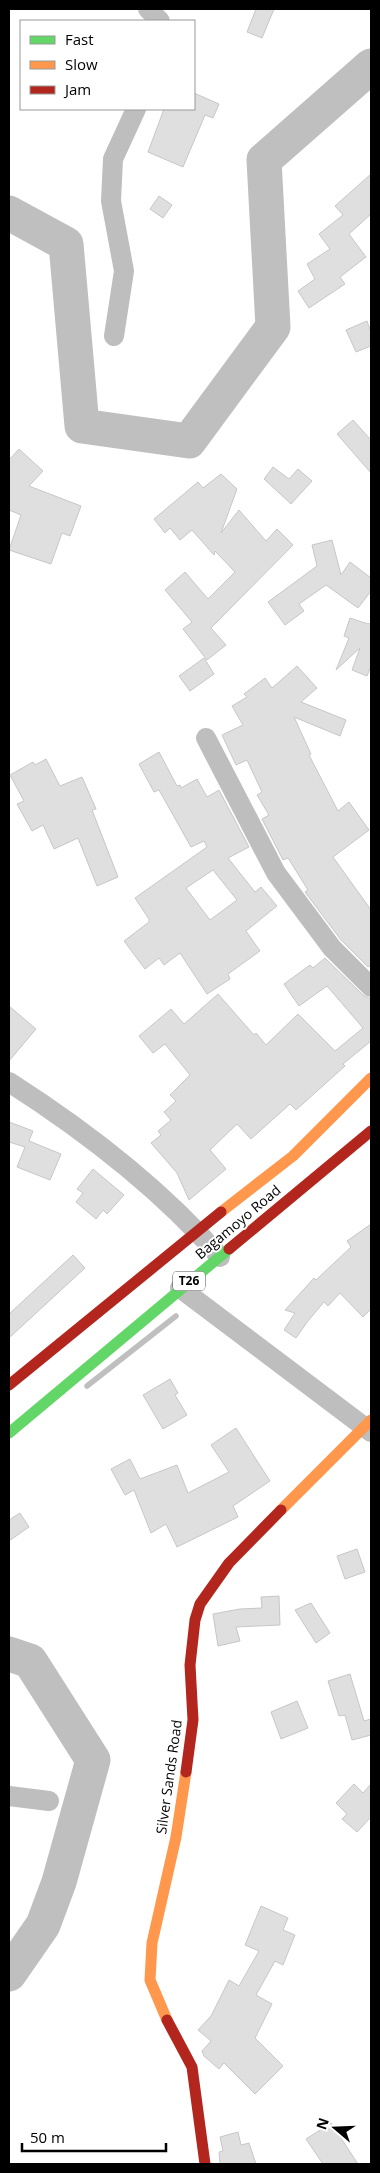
<svg xmlns="http://www.w3.org/2000/svg" width="380" height="2173" font-family="'Open Sans',sans-serif">
	<style>
		.lines { fill: none; stroke-linecap: round; stroke-linejoin: round }
		.stream { stroke: #bfbfbf; stroke-width: 5.5 }
		.river { stroke: #bfbfbf; stroke-width: 35 }
		.building { fill: #dfdfdf; stroke: #c7c7c7; fill-rule: evenodd }
		.street { stroke: #bebebe; stroke-width: 20 }
		.fast { stroke: #63d668; stroke-width: 11 }
		.slow { stroke: #ff974d; stroke-width: 11 }
		.jam { stroke: #b3261e; stroke-width: 11 }
		.labels { text-anchor: middle; stroke-width: 4; stroke-linejoin: round; paint-order: stroke }
		.shield { fill: #fff; stroke: #4c4c4c; stroke-width: 1 }
		.shield-label { font-size: 12px; font-weight: bold; fill: #000 }
		.street-label { font-size: 14px; fill: #000; stroke: #fff }
	</style>
	<rect width="100%" height="100%" fill="#fff"/>
	<g class="lines">
		<path class="stream" d="M87,1386L176,1316"/>
		<path class="river" d="M9,213L66,244L82,426L189,441L273,327L264,160L371,66
			M9,1654L30,1661L93,1760L59,1882L43,1925L9,1974"/>
	</g>
	<path class="building" d="M256,9H274L262,38L247,32Z
		M194,93L219,104L213,118L205,115L183,167L148,152L164,109H194Z
		M371,174V214L349,234L366,257L340,277L345,284L309,308L298,291L315,279L307,264L330,249L319,234L343,215L335,206Z
		M159,196L172,205L163,218L150,209Z
		M367,321L371,332V346L356,352L346,330Z
		M353,420L371,440V473L337,434Z
		M19,449L43,471L29,486L81,506L70,536L62,533L51,564L9,550L21,515L9,510V460Z
		M273,467L289,479L298,469L312,481L291,504L264,479Z
		M221,474L237,489L221,533L239,510L266,541L277,529L293,545L211,628L226,645L207,660L183,629L192,622L165,590L185,572L208,599L235,572L215,551L214,555L192,530L180,540L170,528L165,533L154,519L198,482L203,488Z
		M332,540L341,575L350,562L371,578V591L358,608L326,585L299,604L304,611L285,625L268,602L317,566L312,545Z
		M350,618L368,624L371,623V666L367,676L352,670L360,648L336,670L349,638L344,636Z
		M204,658L214,674L190,691L179,676Z
		M297,666L317,688L301,702L346,720L340,736L294,717L311,754L309,755L338,811L349,802L369,830L333,857L371,910V965L368,967L341,940L305,892L308,890L288,858L283,860L262,819L269,815L257,795L262,792L247,760L236,765L222,735L243,725L232,706L247,697L244,694L265,678L272,688Z
		M159,752L177,786L180,785L181,788L197,779L207,797L219,790L249,847L228,858L255,892L261,887L277,906L246,931L260,951L228,974L230,979L207,994L180,953L164,965L159,958L145,969L124,941L149,922V919L135,898L207,847L204,841L191,847L159,790L154,792L139,764ZM213,870L237,900L210,920L186,888Z
		M46,759L60,786L82,777L96,809L92,810L118,877L97,886L78,838L54,849L43,825L32,831L17,804L24,801L10,775L33,762L35,765Z
		M325,958L363,995L371,999V1041L343,1064L345,1066L296,1110L290,1104L251,1139L237,1124L210,1150L226,1169L189,1200L177,1173L151,1143L161,1135L158,1131L171,1120L164,1112L176,1101L170,1095L190,1075L165,1044L153,1053L139,1036L171,1009L184,1024L218,994L254,1035L256,1033L266,1045L298,1014L335,1051L363,1028L327,986L299,1006L284,984L310,965L313,968Z
		M9,1006L36,1029L9,1061Z
		M9,1122L33,1131L29,1141L61,1154L50,1180L17,1167L25,1147L9,1142Z
		M93,1169L124,1195L107,1214L103,1210L96,1219L76,1202L83,1193L77,1189Z
		M371,1224V1309L363,1317L340,1293L328,1306L324,1302L308,1321L296,1338L284,1330L295,1313L285,1310L314,1278L316,1280L351,1247L347,1241Z
		M73,1255L85,1268L9,1338V1314Z
		M170,1379L178,1393L175,1395L187,1415L163,1429L143,1395Z
		M236,1428L270,1481L233,1506L238,1517L177,1547L166,1524L151,1533L134,1490L125,1495L111,1469L130,1459L140,1479L177,1465L188,1493L229,1472L211,1445Z
		M20,1513L29,1527L9,1541V1520Z
		M357,1549L365,1572L345,1579L337,1556Z
		M279,1596L280,1625L236,1627L240,1641L218,1646L213,1614L240,1609L262,1608L261,1597Z
		M311,1603L330,1633L316,1643L295,1610Z
		M350,1674L364,1721L371,1719V1735L352,1740L345,1715L339,1716L328,1681Z
		M297,1701L308,1728L281,1739L271,1712Z
		M354,1784L363,1793L371,1784V1817L357,1832L342,1819L347,1814L336,1803Z
		M261,1906L288,1918L283,1930L295,1935L283,1965L275,1961L256,1995L272,2004L255,2038L283,2066L255,2094L224,2063L219,2069L204,2056L202,2051L211,2041L198,2030L211,2016L229,1980L239,1986L259,1951L245,1945Z
		M331,2123L358,2164H323L306,2139Z
		M238,2132L241,2145L249,2143L256,2164H220L219,2152L223,2151L220,2137Z"/>
	<g class="lines">
		<path class="street" d="M148,9L160,21
			M114,336L124,271L111,201L113,159L136,109
			M206,738L276,873L332,948L371,987
			M9,1082C84,1130 161,1189 220,1257
			M180,1288L371,1432
			M9,1796L49,1801"/>
		<path class="fast" d="M9,1433L229,1249"/>
		<path class="slow" d="M221,1212L293,1156L371,1078
			M281,1510L371,1420
			M167,2020L150,1980L152,1943L176,1837L186,1772"/>
		<path class="jam" d="M229,1249L371,1131
			M9,1385L221,1212
			M186,1772L193,1720L190,1665L195,1620L200,1604L229,1563L281,1510
			M167,2020L192,2067L205,2164"/>
	</g>
	<g class="labels">
		<rect class="shield" x="173" y="1271.5" width="32" height="19" rx="4"/>
		<g class="shield-label">
			<text x="189" y="1285">T26</text>
		</g>
		<g class="street-label">
			<text transform="translate(238 1222) rotate(-40)" y="5">Bagamoyo Road</text>
			<text transform="translate(169 1777) rotate(-82)" y="5">Silver Sands Road</text>
		</g>
	</g>
	<rect width="380" height="2173" fill="none" stroke="#000000" stroke-width="20"/>
	<rect x="20" y="20" width="175" height="90" fill="#ffffff" stroke="#999999"/>
	<rect x="30" y="36" width="25" height="8" fill="#63d668" stroke="#999999"/>
	<text x="65" y="45" font-size="15" fill="#000000">Fast</text>
	<rect x="30" y="61" width="25" height="8" fill="#ff974d" stroke="#999999"/>
	<text x="65" y="70" font-size="15" fill="#000000">Slow</text>
	<rect x="30" y="86" width="25" height="8" fill="#b3261e" stroke="#999999"/>
	<text x="65" y="95" font-size="15" fill="#000000">Jam</text>
	<g transform="translate(335 2128) rotate(289)" stroke="#ffffff" stroke-width="4" paint-order="stroke">
	<path d="M0-4L9 19L0 12L-9 19Z" fill="#000000"/>
	<text y="-8" font-size="14" font-weight="bold" text-anchor="middle" fill="#000000">N</text>
	</g>
	<path d="M22 2143v8h144v-8" fill="none" stroke="#000000" stroke-width="2.5"/>
	<text x="30" y="2143" font-size="15" fill="#000000" stroke="#ffffff" stroke-width="4" paint-order="stroke">50 m</text>
</svg>
